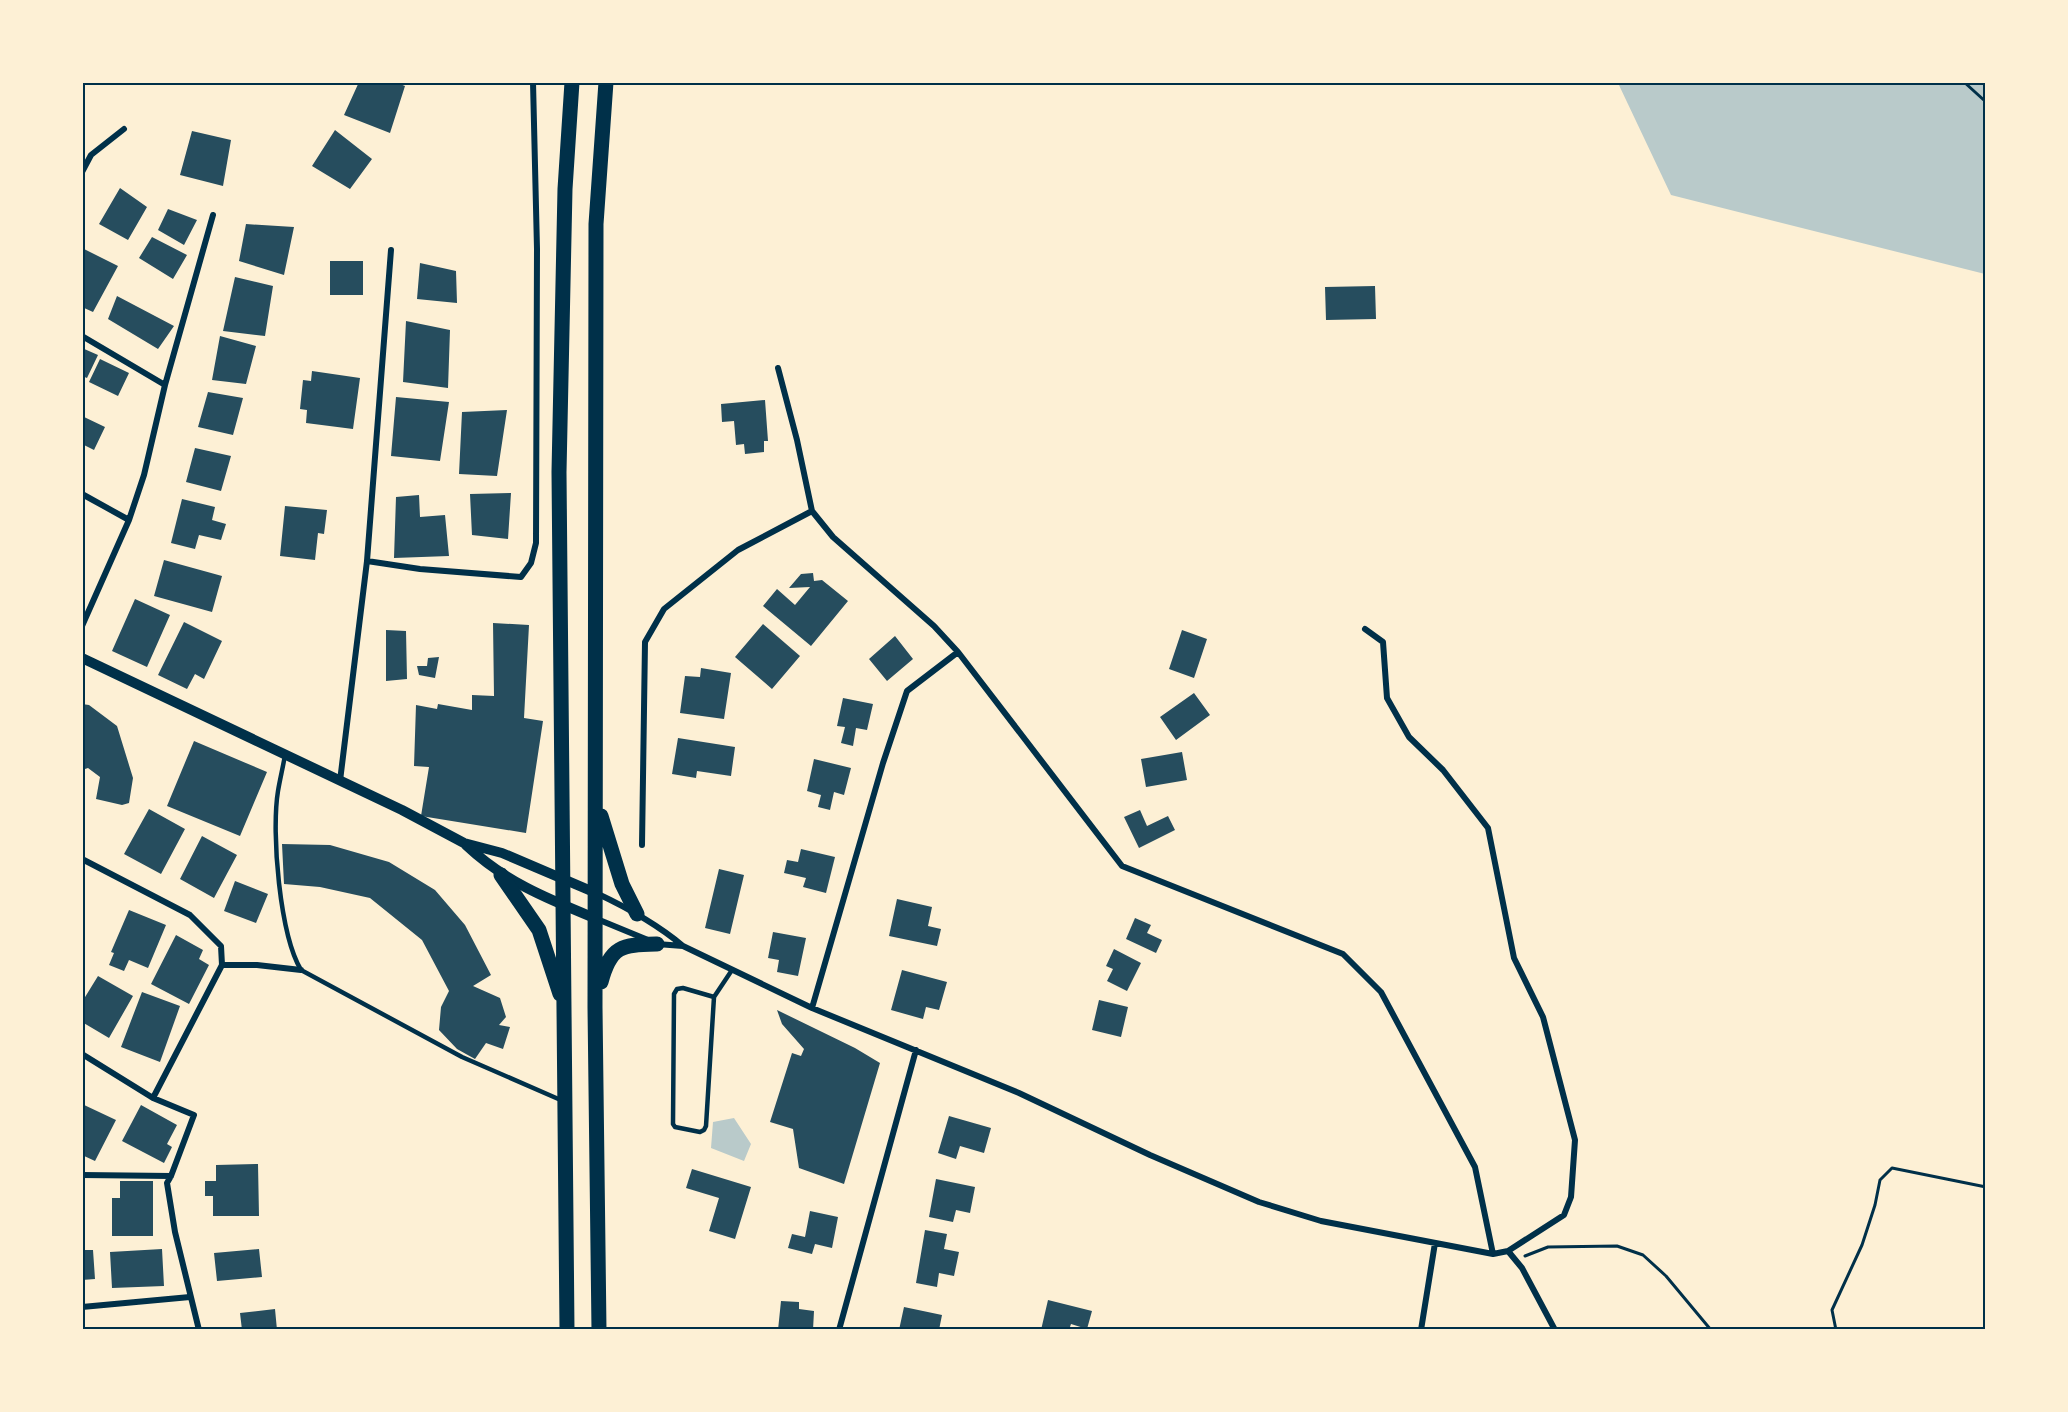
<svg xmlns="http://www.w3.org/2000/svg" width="2068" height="1412" font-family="Figtree,sans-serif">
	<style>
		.green { fill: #b9caca }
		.building { fill: #264d5e }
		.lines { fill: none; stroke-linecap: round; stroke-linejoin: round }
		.path { stroke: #003049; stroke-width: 3 }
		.service { stroke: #003049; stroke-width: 4.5 }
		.minor { stroke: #003049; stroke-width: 6 }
		.tertiary { stroke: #003049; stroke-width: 10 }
		.trunk { stroke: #003049; stroke-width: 15 }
		.neatline { fill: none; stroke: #003049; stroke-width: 2 }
	</style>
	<rect width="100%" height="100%" fill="#fdf0d5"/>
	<path class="green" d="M1618,83H1985V274L1671,195Z
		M734,1118L751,1144L744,1161L711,1148L713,1122Z"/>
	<path class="building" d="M359,82H395L405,86L390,133L344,115Z
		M335,130L372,159L350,189L312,166Z
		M192,131L231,140L223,186L180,175Z
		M120,188L147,207L128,240L99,224Z
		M168,209L197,220L184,245L158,230Z
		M246,224L294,227L284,275L239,261Z
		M152,237L187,255L173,279L139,258Z
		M82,248L118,266L93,312L82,307Z
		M330,261H363V295H330Z
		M420,263L456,271L457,303L417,299Z
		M235,277L273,286L265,336L223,331Z
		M1375,286L1376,319L1326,320L1325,287Z
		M117,296L174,326L158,349L108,319Z
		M406,321L450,330L448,388L403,382Z
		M220,336L256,346L246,384L212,380Z
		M82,348L98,355L87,378L82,376Z
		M100,359L129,373L118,396L89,382Z
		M312,371L360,378L353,429L306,423L307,410L300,409L303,380L311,381Z
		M208,392L243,398L233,435L198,427Z
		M396,397L449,402L440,461L391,456Z
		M765,400L768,441H764V452L745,454L744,444L736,445L734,421L722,422L721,404Z
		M507,410L497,476L459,474L462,412Z
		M82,416L105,427L94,450L82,444Z
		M195,448L231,456L221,491L186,482Z
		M511,493L508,539L472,535L470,494Z
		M419,495L420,517L445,515L449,556L394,558L396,497Z
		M182,499L215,507L212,520L226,524L221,540L199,535L195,549L171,543Z
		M285,506L327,510L324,534L318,533L315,560L280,556Z
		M164,560L222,576L212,612L154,596Z
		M813,573L814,581L822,580L848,601L811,646L763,606L777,589L795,605L810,587L789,588L801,574Z
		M135,599L170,615L147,667L112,651Z
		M184,622L222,641L204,679L195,674L187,689L158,675Z
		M493,623L529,625L524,718L543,721L526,833L421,816L429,767L414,766L416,705L437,709L438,704L472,710V695L494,696Z
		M763,624L800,656L772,689L735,657Z
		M386,630L406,631L407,679L386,681Z
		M1182,630L1207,639L1194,678L1169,669Z
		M895,636L913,659L887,681L869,659Z
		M439,657L435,678L419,675L417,666H427L428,658Z
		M701,668L731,673L724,719L680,713L685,676L700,677Z
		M1194,693L1210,715L1176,740L1160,717Z
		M843,698L873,704L867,730L856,728L853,746L841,743L845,727L837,726Z
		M82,704L89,705L117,726L133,778L129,803L122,805L96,799L100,777L88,768L82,770Z
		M678,738L735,747L731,776L697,771L696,778L672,774Z
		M194,741L267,772L240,836L167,806Z
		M1182,752L1187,780L1146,787L1141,759Z
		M814,759L851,768L844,795L834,792L830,810L818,807L821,795L807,791Z
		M149,809L185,829L161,874L124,854Z
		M1140,810L1147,826L1168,816L1175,830L1139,848L1124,817Z
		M202,836L237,855L214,898L180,879Z
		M282,844L330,845L389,862L435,890L465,925L491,975L473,986L500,998L506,1017L499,1025L510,1027L503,1049L486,1043L475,1059L457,1049L439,1030L441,1007L449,991L422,940L370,898L320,887L284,884Z
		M801,849L835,857L826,893L803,887L806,878L784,873L787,860L798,862Z
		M719,869L744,875L730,934L705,928Z
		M235,881L268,894L256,923L224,911Z
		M897,899L932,907L928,926L941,929L937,946L889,936Z
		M129,910L166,925L148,968L129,960L124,971L109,965L114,953L111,952Z
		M1135,918L1151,925L1147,933L1162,940L1156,953L1126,939Z
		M773,932L806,938L798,976L777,972L779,960L768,958Z
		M176,935L203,950L199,959L209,965L189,1004L151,984Z
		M1114,949L1141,963L1127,991L1107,981L1113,969L1106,966Z
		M902,970L947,982L939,1010L926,1007L923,1019L891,1010Z
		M98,976L133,996L109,1038L82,1022V1002Z
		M142,992L180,1006L160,1062L121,1047Z
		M1099,1000L1128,1007L1121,1037L1092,1030Z
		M777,1010L855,1048L880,1063L844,1184L799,1168L793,1129L770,1122L792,1053L801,1056L804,1049L782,1024Z
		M82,1104L116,1120L95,1161L82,1155Z
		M141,1105L177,1125L167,1144L172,1147L164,1163L122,1141Z
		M949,1116L991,1128L984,1153L960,1146L956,1159L938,1153Z
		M258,1164L259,1216H213V1196H205V1181H216V1165Z
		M692,1169L751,1187L735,1239L709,1231L719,1198L686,1188Z
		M936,1179L975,1187L970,1213L956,1210L953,1222L929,1217Z
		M120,1181H153V1236H112V1198H120Z
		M810,1211L838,1217L832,1248L815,1244L812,1254L788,1248L792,1234L805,1237Z
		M925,1230L947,1234L944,1249L959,1252L954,1276L939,1273L937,1287L916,1283Z
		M162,1249L164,1286L112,1288L110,1252Z
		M259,1249L262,1277L217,1281L214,1253Z
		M82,1250H93L95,1279L82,1280Z
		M1048,1300L1092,1311L1087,1329L1071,1324L1069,1330H1041Z
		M781,1301L799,1302V1309L814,1311L813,1330H778Z
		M904,1307L942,1315L939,1330H899Z
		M275,1309L277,1330H242L240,1313Z"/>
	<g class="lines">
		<path class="path" d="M1964,82L1986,102
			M1525,1256L1548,1247L1617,1246L1643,1255L1666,1276L1711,1330
			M1836,1330L1832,1310L1862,1245L1875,1205L1880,1180L1892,1168L1986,1187"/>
		<path class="service" d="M285,755C283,767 280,779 278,791C271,833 280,935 301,970L462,1057L563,1101
			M714,997L683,988L677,989L674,994L673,1124L675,1127L700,1132L704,1130L706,1126L714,997L732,970"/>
		<path class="minor" d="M82,172L91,155L124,129
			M82,336L165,385
			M778,368L797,440L812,511L833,537L934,626L958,652L1122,866L1343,954L1381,992L1475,1167L1493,1254
			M82,494L129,520
			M367,561L420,569L521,577L531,563L536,543L537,249L533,82
			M82,626L129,520L144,475L165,385L213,215
			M1365,629L1383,642L1387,698L1409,737L1443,770L1488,828L1514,958L1543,1017L1575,1140L1571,1197L1564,1215L1508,1251
			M340,781L367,561L391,250
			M642,845L645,642L664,609L738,550L812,511
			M82,859L190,915L221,946L222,965H257L301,970
			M596,893C628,908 657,924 683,946L812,1008L1019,1093L1150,1155L1259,1202L1321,1221L1493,1254L1508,1251L1522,1268L1555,1330
			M597,919L648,940
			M657,944L683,946
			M812,1008L883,763L907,691L958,652
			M82,1054L153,1098L194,1115L171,1176L167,1183L175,1232L199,1330
			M153,1098L222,965
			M82,1175L171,1176
			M82,1307L190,1297
			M839,1330L916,1050
			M1421,1330L1435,1243"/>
		<path class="tertiary" d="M82,658L402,810L464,843L502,853L596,893
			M466,845C505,882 548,899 597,919"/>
		<path class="trunk" d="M601,816L622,884L637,914
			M501,875L539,930L560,994
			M601,982C611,945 622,945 657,944
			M567,1330L559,472L565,189L572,82
			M599,1330L595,1007L596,224L606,82"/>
	</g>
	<rect width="2068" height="1412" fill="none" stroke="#fdf0d5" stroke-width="168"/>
	<rect x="84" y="84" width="1900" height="1244" class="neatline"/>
</svg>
